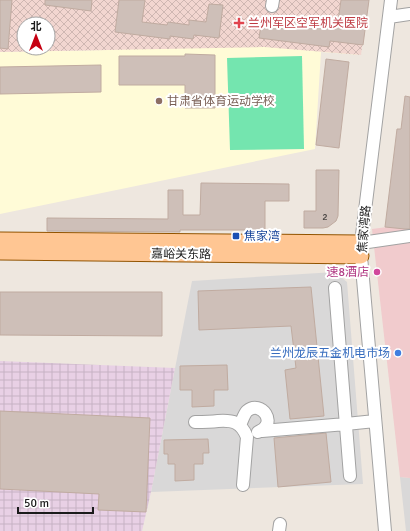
<svg xmlns="http://www.w3.org/2000/svg" width="410" height="531" font-family="Signika,'Noto Sans SC',sans-serif">
	<style>
		.residential { fill: #d9d8d8 }
		.commercial { fill: #f1cbcd }
		.industrial { fill: url(#industrial-grid) }
		.education { fill: #fffbd7 }
		.military { fill: url(#military-cross-hatch); fill-rule: evenodd }
		.pitch { fill: #74e5af }
		.building { fill: #cebfb8; stroke: #c0aba0 }
		.lines { fill: none; stroke-linecap: round; stroke-linejoin: round }
		.minor-casing { stroke: #a2a2a2; stroke-width: 14 }
		.major-casing { stroke: #925400; stroke-width: 17 }
		.minor { stroke: #fff; stroke-width: 12 }
		.major { stroke: #ffc693; stroke-width: 15 }
		.health-dot { fill: #e0444e; stroke: #fff; stroke-width: 1.5 }
		.education-dot { fill: #8d6e63; stroke: #fff; stroke-width: 1.5 }
		.transit-dot { fill: #1a4fb4; stroke: #fff; stroke-width: 1.5 }
		.hotel-dot { fill: #d1479c; stroke: #fff; stroke-width: 1.5 }
		.shop-dot { fill: #3f7fe0; stroke: #fff; stroke-width: 1.5 }
		.labels { text-anchor: middle; stroke-width: 4; stroke-linejoin: round; paint-order: stroke }
		.number-label { font-size: 10px; fill: #484442 }
		.health-label { font-size: 12px; fill: #be3a42; stroke: #fff; text-anchor: start }
		.education-label { font-size: 12px; fill: #785e54; stroke: #fff; text-anchor: start }
		.street-label { font-size: 12px; fill: #1b1b1b; stroke: #fff }
		.transit-label { font-size: 12px; fill: #164399; stroke: #fff; text-anchor: start }
		.hotel-label { font-size: 12px; fill: #b23c85; stroke: #fff; text-anchor: end }
		.shop-label { font-size: 12px; fill: #366cbe; stroke: #fff; text-anchor: end }
	</style>
	<defs>
		<pattern id="industrial-grid" width="8" height="8" patternUnits="userSpaceOnUse"><rect width="8" height="8" fill="#e8d0e5"/><path d="M0 4h8M4 0v8" fill="none" stroke="#c6b2c4"/></pattern>
		<pattern id="military-cross-hatch" width="8" height="8" patternUnits="userSpaceOnUse"><rect width="8" height="8" fill="#f2d6d0"/><path d="M0 0l8 8M0 8l8-8" fill="none" stroke="#cfb7b2"/></pattern>
	</defs>
	<rect width="100%" height="100%" fill="#eee7df"/>
	<path class="residential" d="M335,272L347,282L363,484L151,492L192,281Z
		M400,477L410,478V531H406Z"/>
	<path class="commercial" d="M410,224V478L400,477L372,229Z"/>
	<path class="industrial" d="M0,361L175,368L151,492L142,531H0Z"/>
	<path class="education" d="M115,0L361,55L321,52L315,149L0,214V52L108,50Z"/>
	<path class="military" d="M0,0H368L361,55L264,47L0,52ZM24,24H48V48H24Z"/>
	<path class="pitch" d="M302,56L304,149L230,150L227,58Z"/>
	<path class="building" d="M0,0H12L8,49L0,48Z
		M45,0H92L91,11L45,5Z
		M119,0H145L142,22L167,25L168,22L189,25V20L206,22L209,4L223,5L219,38L194,35L193,39L170,36V39L115,32Z
		M341,0H369L363,45L330,41L329,47L259,38L262,18L337,28Z
		M185,54L215,55V108H185V85H119V56H185Z
		M326,59L349,62L339,148L316,145Z
		M101,65V92L0,94V67Z
		M405,96L410,97V229H405L385,227L397,129H401Z
		M316,170H339L338,216L336,221L328,227L323,228H304V211H316Z
		M201,183L289,184V201H265V230H180V232L47,231V218L168,219V190H183V215H200Z
		M311,287L324,416L290,419L285,370L296,368L291,326L199,330L198,291Z
		M0,292H162V336L0,335Z
		M227,365L228,390H214V406L192,407V390H180V366Z
		M0,411L150,418L146,512L98,510L99,494L0,489Z
		M326,433L331,482L278,487L274,438Z
		M208,439L209,453H203V464H194V480L175,481V464H168V454H164V440Z"/>
	<g class="lines">
		<g class="minor-casing">
			<path id="minor" d="M272,6L273,0
				M389,17L410,14
				M361,243L410,236
				M335,288L350,476
				M195,422C203,422 210,422 218,421C233,420 241,422 247,437L243,485
				M240,425C242,421 244,414 247,411C261,399 279,424 258,432
				M262,431L346,424L375,421
				M279,531L280,524
				M385,531L361,256V243L391,0"/>
		</g>
		<g class="major-casing">
			<path id="major" d="M0,240L361,243
				M0,252L361,256"/>
		</g>
		<use href="#minor" class="minor"/>
		<use href="#major" class="major"/>
	</g>
	<path class="health-dot" d="M237 17h4v4h4v4h-4v4h-4v-4h-4v-4h4z"/>
	<circle class="education-dot" cx="159" cy="101" r="4"/>
	<rect class="transit-dot" x="232" y="232" width="8" height="8" rx="2"/>
	<circle class="hotel-dot" cx="377" cy="272" r="4"/>
	<circle class="shop-dot" cx="398" cy="353" r="4"/>
	<g class="labels">
		<g class="number-label">
			<text x="325" y="220">2</text>
		</g>
		<g class="health-label">
			<text x="248" y="27">兰州军区空军机关医院</text>
		</g>
		<g class="education-label">
			<text x="167" y="105">甘肃省体育运动学校</text>
		</g>
		<g class="street-label">
			<text transform="translate(364 229) rotate(-85)" y="4">焦家湾路</text>
			<text transform="translate(181 254) rotate(1)" y="4">嘉峪关东路</text>
		</g>
		<g class="transit-label">
			<text x="244" y="240">焦家湾</text>
		</g>
		<g class="hotel-label">
			<text x="369" y="276">速8酒店</text>
		</g>
		<g class="shop-label">
			<text x="390" y="357">兰州龙辰五金机电市场</text>
		</g>
	</g>
	<g transform="translate(36 36)"><circle r="19" fill="#ffffff" stroke="#a4a4a4"/>
	<path d="M0-3L7 15L0 10L-7 15Z" fill="#c60012"/>
	<text y="-6" font-size="11" font-weight="bold" text-anchor="middle" fill="#1b1b1b">北</text>
	</g>
	<path d="M18 507v6h75v-6" fill="none" stroke="#1b1b1b" stroke-width="2"/>
	<text x="24" y="507" font-size="12" fill="#1b1b1b" stroke="#ffffff" stroke-width="3" paint-order="stroke">50 m</text>
</svg>
